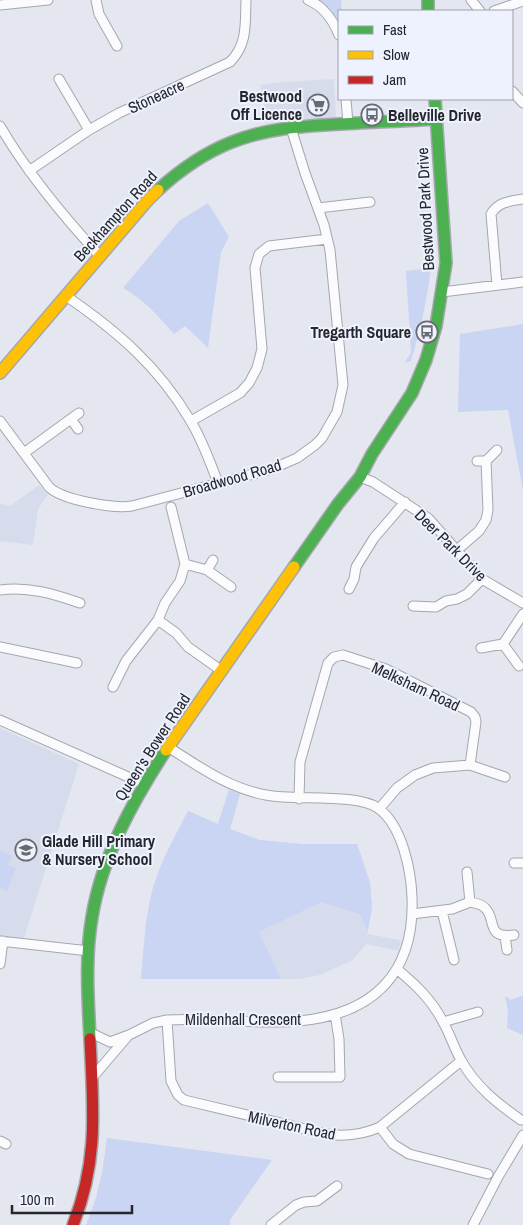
<svg xmlns="http://www.w3.org/2000/svg" width="523" height="1225" font-family="'Archivo Narrow',sans-serif">
	<style>
		.built { fill: #d6dcec }
		.green { fill: #cad4f3 }
		.lines { fill: none; stroke-linecap: round; stroke-linejoin: round }
		.street-casing { stroke: #a4a7ac; stroke-width: 11 }
		.fast-casing { stroke: #a4a7ac; stroke-width: 14 }
		.slow-casing { stroke: #a4a7ac; stroke-width: 14 }
		.jam-casing { stroke: #a4a7ac; stroke-width: 14 }
		.street { stroke: #fbfbfd; stroke-width: 9 }
		.fast { stroke: #4caf50; stroke-width: 11 }
		.slow { stroke: #ffc107; stroke-width: 11 }
		.jam { stroke: #c62828; stroke-width: 11 }
		.labels { text-anchor: middle; stroke-width: 4; stroke-linejoin: round; paint-order: stroke }
		.street-label { font-size: 16px; fill: #25272d; stroke: #eef2fe }
		.poi-label { font-size: 16px; font-weight: bold; fill: #25272d; stroke: #eef2fe; text-anchor: end }
	</style>
	<rect width="100%" height="100%" fill="#e4e7ef"/>
	<path class="built" d="M334,79L336,117L265,123L264,99L260,85L283,82Z
		M39,485L48,495L38,509L33,545L0,541V503L10,506Z
		M0,728L79,764L24,938L0,936Z
		M229,790L240,794L230,829L259,840L301,844H357L370,883L372,908L367,934L401,940L399,951L366,944L353,960L320,975L299,979H141L146,921L153,888L166,855L188,811L218,824Z"/>
	<path class="green" d="M319,0H341L342,11H339V24L331,10Z
		M208,203L229,237L221,252L208,348L185,326L174,334C159,317 144,299 123,288L179,221Z
		M431,268C427,300 420,331 411,361L404,363L411,353L406,271Z
		M523,324V491L508,410L458,412L460,334Z
		M229,790L240,794L230,829L259,840L301,844H357L370,883L372,908L367,934V929L360,914L321,902L259,932L281,979H141C144,949 145,917 153,888C161,861 175,836 188,811L218,824Z
		M0,851L12,856L8,865L16,868L7,891L0,888Z
		M523,995V1035L507,1028L508,1012L505,996L511,1000Z
		M107,1138L272,1160L230,1220V1225H86L96,1198L102,1173Z"/>
	<g class="lines">
		<g class="street-casing">
			<path id="street" d="M96,0L99,14L117,46
				M308,0C323,6 333,20 339,35
				M471,0L480,11
				M0,5L48,0
				M494,11L523,1
				M59,79L89,130
				M512,91L523,103
				M346,99L348,124
				M0,126C28,174 62,215 100,256
				M29,171L89,130L119,113L230,62C248,44 245,23 246,0
				M318,208L370,202
				M497,285L491,214C498,202 510,201 523,199
				M442,292L523,282
				M66,296C117,331 158,366 190,420C202,439 210,462 218,483
				M71,419L78,429
				M0,421L49,487C62,500 114,509 132,506L272,469L297,458L315,445L322,438L337,412L343,385L330,250L324,225L305,173L291,128
				M191,421L240,393L249,383L257,368L262,349L255,268L259,254L269,246L327,239
				M24,453L79,413
				M477,461H486L497,450
				M360,477L373,482L428,518L482,579L523,603
				M457,550L479,531L486,520L488,510L486,461
				M185,564L207,570L231,587
				M207,570L213,560
				M349,589L354,579L356,567L374,538L405,502
				M0,590C28,586 54,594 80,603
				M413,606L436,607L446,601L457,599L467,594L482,579
				M158,620L176,633L188,647L222,671
				M503,644L519,666
				M0,647L77,663
				M481,648L503,644L523,614
				M113,687L126,661L158,620L165,603L180,581L185,564L171,507
				M0,720L144,784
				M299,799L300,762L328,663L334,657L343,655L386,669L471,712L475,717L476,722L470,765
				M379,809L397,788L415,775L433,768L470,765L505,777
				M514,863H523
				M467,872L470,902
				M470,902C475,903 482,904 485,908C497,919 485,939 514,935
				M442,911L454,960
				M412,914L452,909L470,902
				M505,936L507,950
				M0,941L89,951
				M0,964L3,941
				M398,970C416,985 432,1000 443,1022C450,1034 454,1048 461,1060C475,1086 498,1104 521,1120
				M167,1020L171,1081L178,1095L184,1100L326,1134C346,1137 362,1135 380,1127L461,1061
				M443,1022L478,1012
				M89,1032L110,1042L129,1035L153,1023L167,1020C211,1017 255,1025 299,1021C374,1014 415,973 412,897C411,870 402,825 378,808C356,793 294,801 266,795C228,788 200,767 168,747
				M278,1077H340L339,1039L335,1014
				M92,1078L127,1037
				M380,1127L393,1144L409,1154L488,1174
				M0,1141L6,1144
				M271,1225L296,1205L304,1202L317,1201L337,1186
				M473,1225L498,1177L523,1135"/>
		</g>
		<g class="fast-casing">
			<path id="fast" d="M428,0V11
				M158,190C180,170 204,153 232,142C267,128 304,126 341,124C373,122 405,121 437,119
				M294,567L338,504L360,477L372,454L412,393L426,360L436,326L446,263L435,99
				M90,1039C88,998 85,957 92,917C102,856 133,801 166,750"/>
		</g>
		<g class="slow-casing">
			<path id="slow" d="M0,373L147,201L158,190
				M166,750L294,567"/>
		</g>
		<g class="jam-casing">
			<path id="jam" d="M73,1225C99,1159 93,1108 90,1039"/>
		</g>
		<use href="#street" class="street"/>
		<use href="#fast" class="fast"/>
		<use href="#slow" class="slow"/>
		<use href="#jam" class="jam"/>
	</g>
	<defs>
		<g id="supermarket-ring" transform="scale(1.125)"><circle r="9.5" fill="#eef2fe" stroke="#686a71" stroke-width="1.5"/><path d="M-6-5.5h2.5l.6 2H6L4.5 2H-2.5L-4.4-4H-6ZM-1.5 3.2a1.3 1.3 0 1 0 .1 0ZM3 3.2a1.3 1.3 0 1 0 .1 0Z" fill="#686a71"/></g>
		<g id="bus-ring" transform="scale(1.125)"><circle r="9.5" fill="#eef2fe" stroke="#686a71" stroke-width="1.5"/><path d="M-5-6H5V4H4V6H2V4H-2V6H-4V4H-5ZM-3.5-4V0h7V-4ZM-3.5 1.2v1.5H-2V1.2ZM2 1.2v1.5H3.5V1.2Z" fill="#686a71"/></g>
		<g id="school-ring" transform="scale(1.125)"><circle r="9.5" fill="#eef2fe" stroke="#686a71" stroke-width="1.5"/><path d="M0-5L7-2L0 1L-7-2ZM-4 1L0 2.5L4 1V4Q0 6-4 4Z" fill="#686a71"/></g>
	</defs>
	<g fill-rule="evenodd">
		<use href="#supermarket-ring" x="318" y="105"/>
		<use href="#bus-ring" x="372" y="115"/>
		<use href="#bus-ring" x="427" y="332"/>
		<use href="#school-ring" x="26" y="850"/>
	</g>
	<g class="labels">
		<g class="street-label">
			<text transform="translate(156 96) rotate(-25)" y="6">Stoneacre</text>
			<text transform="translate(425 209) rotate(-93)" y="6">Bestwood Park Drive</text>
			<text transform="translate(115 216) rotate(-48)" y="6">Beckhampton Road</text>
			<text transform="translate(232 478) rotate(-16)" y="6">Broadwood Road</text>
			<text transform="translate(451 545) rotate(45)" y="6">Deer Park Drive</text>
			<text transform="translate(416 686) rotate(25)" y="6">Melksham Road</text>
			<text transform="translate(152 747) rotate(-57)" y="6">Queen's Bower Road</text>
			<text x="243" y="1025">Mildenhall Crescent</text>
			<text transform="translate(292 1125) rotate(12)" y="6">Milverton Road</text>
		</g>
		<g class="poi-label">
			<text x="302" y="102">Bestwood<tspan x="302" dy="18">Off Licence</tspan></text>
			<text x="388" y="121" text-anchor="start">Belleville Drive</text>
			<text x="411" y="338">Tregarth Square</text>
			<text x="42" y="847" text-anchor="start">Glade Hill Primary<tspan x="42" dy="18">&amp; Nursery School</tspan></text>
		</g>
	</g>
	<rect x="338" y="10" width="175" height="90" fill="#eef2fe" stroke="#9ea1aa"/>
	<rect x="348" y="26" width="25" height="8" fill="#4caf50" stroke="#9ea1aa"/>
	<text x="383" y="35" font-size="15" fill="#25272d">Fast</text>
	<rect x="348" y="51" width="25" height="8" fill="#ffc107" stroke="#9ea1aa"/>
	<text x="383" y="60" font-size="15" fill="#25272d">Slow</text>
	<rect x="348" y="76" width="25" height="8" fill="#c62828" stroke="#9ea1aa"/>
	<text x="383" y="85" font-size="15" fill="#25272d">Jam</text>
	<path d="M12 1205v8h120v-8" fill="none" stroke="#25272d" stroke-width="2.5"/>
	<text x="20" y="1205" font-size="15" fill="#25272d" stroke="#eef2fe" stroke-width="4" paint-order="stroke">100 m</text>
</svg>
